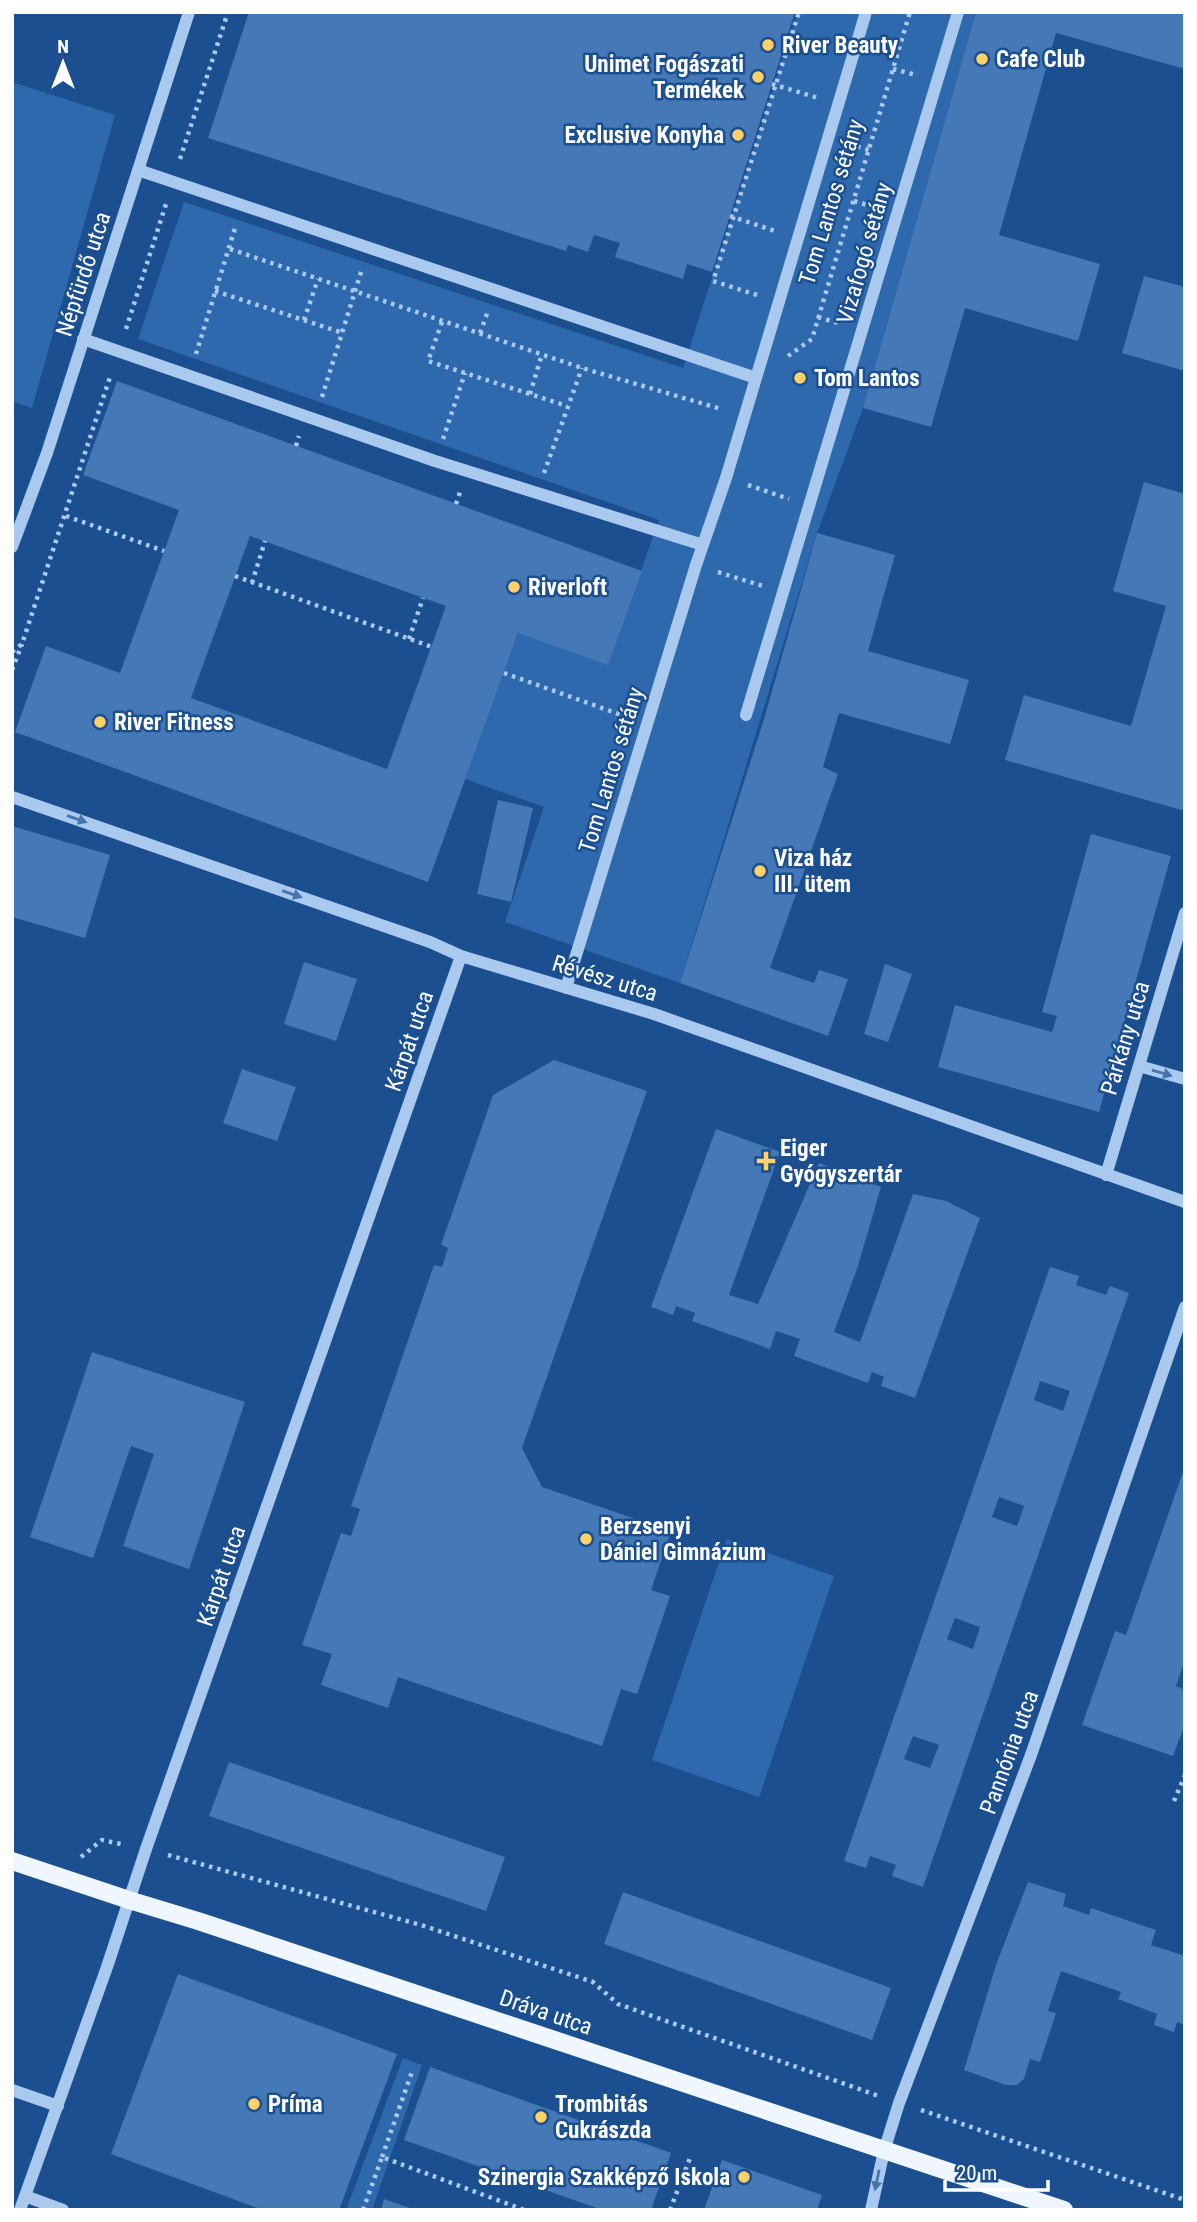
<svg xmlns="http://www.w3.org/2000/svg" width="1197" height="2222" font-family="'Roboto Condensed',sans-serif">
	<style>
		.green { fill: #2e69ad }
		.building { fill: #4478b7; fill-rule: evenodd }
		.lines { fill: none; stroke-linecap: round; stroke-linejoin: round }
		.path { stroke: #a9c9ee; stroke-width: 4.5; stroke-dasharray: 3.5 5; stroke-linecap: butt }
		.minor { stroke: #a9c9ee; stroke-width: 12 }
		.major { stroke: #f0f6ff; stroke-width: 18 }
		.oneway { fill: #4674ac }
		.poi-dot { fill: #ffd166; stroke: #1b4f8f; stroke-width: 2.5 }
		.labels { text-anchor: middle; stroke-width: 5; stroke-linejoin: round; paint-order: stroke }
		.poi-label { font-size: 23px; font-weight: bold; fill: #fff; stroke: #1b4f8f; text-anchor: start }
		.street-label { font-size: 23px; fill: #fff; stroke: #1b4f8f }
	</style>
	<rect width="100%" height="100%" fill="#1b4f8f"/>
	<path class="green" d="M798,12H976L863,408L817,533L680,983L505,922L544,807L465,779L518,633L608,664L659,520L138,339L184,202L683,368Z
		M12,82L115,115L32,408L12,401Z
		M727,1539L834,1576L759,1797L652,1760Z
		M403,2058L422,2065L372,2210H346Z"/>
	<path class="building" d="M249,12H795L712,272L687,264L683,279L615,257L620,243L594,235L588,252L568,245L566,251L208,138Z
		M976,12H1185V69L1056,33L999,235L1100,264L1078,341L965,308L931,427L863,408Z
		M1144,276L1185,287V371L1122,353Z
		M117,381L642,571L608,665L518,633L428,882L15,732L46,646L120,673L179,510L83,475ZM250,536L446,606L387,769L191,698Z
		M1144,482L1185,494V811L1005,760L1024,695L1131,726L1166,606L1113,591Z
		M817,533L895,555L868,651L969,680L950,744L839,713L823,767L838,774L770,968L814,983L819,970L848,979L828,1036L680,983L764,719Z
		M498,800L533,808L511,902L477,894Z
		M12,826L110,855L85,938L12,917Z
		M1091,834L1171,856L1099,1112L938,1067L955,1005L1052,1032L1057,1016L1042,1012Z
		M304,962L357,979L336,1041L284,1024Z
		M885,964L912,974L888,1042L864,1034Z
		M554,1060L647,1091L522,1448L542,1487L671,1531L651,1590L670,1596L637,1694L621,1689L602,1746L398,1677L388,1708L321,1685L332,1654L302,1645L341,1533L351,1536L360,1509L351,1506L434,1265L442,1267L448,1248L441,1245L493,1095Z
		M242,1069L296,1087L277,1141L223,1123Z
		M716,1129L780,1152L729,1295L758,1304L819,1163L881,1187L857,1269L834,1332L860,1342L913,1194L946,1201L980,1218L915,1398L881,1386L884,1377L872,1372L868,1383L794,1356L800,1339L776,1331L770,1349L692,1321L695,1313L676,1306L673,1315L651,1307Z
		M1050,1267L1079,1276L1076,1285L1106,1295L1110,1286L1129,1293L923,1887L892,1876L896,1865L870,1856L866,1868L844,1861ZM1040,1381L1070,1391L1063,1411L1034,1400ZM999,1497L1024,1506L1017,1526L992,1517ZM955,1618L980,1627L973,1649L947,1639ZM913,1736L939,1745L930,1768L904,1759Z
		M92,1352L245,1402L189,1569L123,1546L154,1454L131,1446L93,1558L30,1537Z
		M1184,1469L1185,1660L1176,1686L1185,1690V1724L1173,1756L1082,1725L1115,1631L1126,1635Z
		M229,1762L505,1857L486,1911L209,1816Z
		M1028,1882L1066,1894L1063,1906L1089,1915L1091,1908L1156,1930L1151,1945L1185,1956V2025L1177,2022L1174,2032L1154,2025L1157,2014L1118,1999L1121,1992L1061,1971L1048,2011L1056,2013L1040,2062L1030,2059L1024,2079L1017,2085H1006L964,2070L996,1965Z
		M623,1892L891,1988L872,2040L604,1944Z
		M178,1974L397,2054L339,2210H263L111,2154Z
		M430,2067L671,2153L651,2210H602L404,2140Z
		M722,2160L822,2195L817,2210H704Z
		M384,2199L413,2209V2210H381Z"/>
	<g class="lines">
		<path class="path" d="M893,69L916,75
			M772,84L818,98
			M849,144L869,150
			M180,159L228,12
			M854,201L877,208
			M730,216L775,231
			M230,249L582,368L721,409
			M215,291L343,333
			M757,295L713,281L799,12
			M818,317L841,324
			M304,320L318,279
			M442,322L428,361L567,406
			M126,329L166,204
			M480,333L488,311
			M196,354L236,225
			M788,356L812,339L910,12
			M530,394L542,354
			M322,397L362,269
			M443,439L465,373
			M296,446L299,436
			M544,473L582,368
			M748,485L789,499
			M456,504L460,492
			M66,516L164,551
			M718,572L763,586
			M235,576L432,647
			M252,583L265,541
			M409,639L423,598
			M12,652L22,644L111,374
			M12,670L22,644
			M504,673L627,717
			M1174,1801L1185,1775
			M168,1855L421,1925L593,1982L618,2004L879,2096
			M81,1857L102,1840L125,1845
			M921,2110L1185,2200
			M382,2157L412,2072
			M363,2210L382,2157L524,2210
			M670,2210L690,2158"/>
		<path class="minor" d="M138,170L756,378
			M83,339L435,461L703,545
			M12,547L47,453L189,12
			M746,715L958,12
			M12,797L430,942L461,956L654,1014L1185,1202
			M566,988L696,565L726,478L866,12
			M1139,1066L1185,1079
			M1106,1175L1185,913
			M12,2090L58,2106
			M25,2196L63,2210
			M20,2210L107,1967L146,1849L461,956
			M871,2210L884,2151L899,2103L1031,1755L1185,1307"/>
		<path class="major" d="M12,1861L129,1900L198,1921L1064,2210"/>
	</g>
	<defs><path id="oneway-solid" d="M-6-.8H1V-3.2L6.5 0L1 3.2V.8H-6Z" transform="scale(1.75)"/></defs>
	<g class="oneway">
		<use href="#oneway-solid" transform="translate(77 819) rotate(19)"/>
		<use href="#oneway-solid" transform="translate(292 894) rotate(19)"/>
		<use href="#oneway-solid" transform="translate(1162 1073) rotate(16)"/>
		<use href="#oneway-solid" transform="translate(877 2180) rotate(102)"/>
	</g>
	<g class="poi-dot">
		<circle cx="768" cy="45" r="7"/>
		<circle cx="982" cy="59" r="7"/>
		<circle cx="758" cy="77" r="7"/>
		<circle cx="738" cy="135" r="7"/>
		<circle cx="800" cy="378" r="7"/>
		<circle cx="514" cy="587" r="7"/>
		<circle cx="100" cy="722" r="7"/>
		<circle cx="760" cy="871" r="7"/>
		<path d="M762.5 1150.5h7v7h7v7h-7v7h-7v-7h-7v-7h7z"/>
		<circle cx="586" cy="1539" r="7"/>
		<circle cx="254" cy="2104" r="7"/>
		<circle cx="541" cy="2117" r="7"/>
		<circle cx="744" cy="2177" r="7"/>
	</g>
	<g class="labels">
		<g class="poi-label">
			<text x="782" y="53">River Beauty</text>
			<text x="996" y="67">Cafe Club</text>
			<text x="744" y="72" text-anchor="end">Unimet Fogászati<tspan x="744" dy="26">Termékek</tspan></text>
			<text x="724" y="143" text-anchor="end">Exclusive Konyha</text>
			<text x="814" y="386">Tom Lantos</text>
			<text x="528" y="595">Riverloft</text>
			<text x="114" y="730">River Fitness</text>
			<text x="774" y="866">Viza ház<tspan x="774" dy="26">III. ütem</tspan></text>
			<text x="780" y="1156">Eiger<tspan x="780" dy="26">Gyógyszertár</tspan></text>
			<text x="600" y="1534">Berzsenyi<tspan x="600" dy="26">Dániel Gimnázium</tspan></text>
			<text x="268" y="2112">Príma</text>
			<text x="555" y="2112">Trombitás<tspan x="555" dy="26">Cukrászda</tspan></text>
			<text x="730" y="2185" text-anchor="end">Szinergia Szakképző Iskola</text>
		</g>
		<g class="street-label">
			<text transform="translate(831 202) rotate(-73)" y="8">Tom Lantos sétány</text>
			<text transform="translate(864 253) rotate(-74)" y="8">Vizafogó sétány</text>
			<text transform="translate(83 274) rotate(-72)" y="8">Népfürdő utca</text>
			<text transform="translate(611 770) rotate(-73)" y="8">Tom Lantos sétány</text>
			<text transform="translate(605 978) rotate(17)" y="8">Révész utca</text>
			<text transform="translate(1125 1038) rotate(-73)" y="8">Párkány utca</text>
			<text transform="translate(409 1041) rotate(-71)" y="8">Kárpát utca</text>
			<text transform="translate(221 1576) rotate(-71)" y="8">Kárpát utca</text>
			<text transform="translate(1009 1752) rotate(-70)" y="8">Pannónia utca</text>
			<text transform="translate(546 2012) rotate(19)" y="8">Dráva utca</text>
		</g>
	</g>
	<rect width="1197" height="2222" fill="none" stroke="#ffffff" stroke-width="28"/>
	<g transform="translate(63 63)" stroke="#1b4f8f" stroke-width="5" paint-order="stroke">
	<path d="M0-5L12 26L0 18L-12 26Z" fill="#ffffff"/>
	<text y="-10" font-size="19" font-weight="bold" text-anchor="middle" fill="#ffffff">N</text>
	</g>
	<path d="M945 2180v10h103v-10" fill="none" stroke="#ffffff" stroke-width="3.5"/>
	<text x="956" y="2180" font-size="21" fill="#ffffff" stroke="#1b4f8f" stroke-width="5" paint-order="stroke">20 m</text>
</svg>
